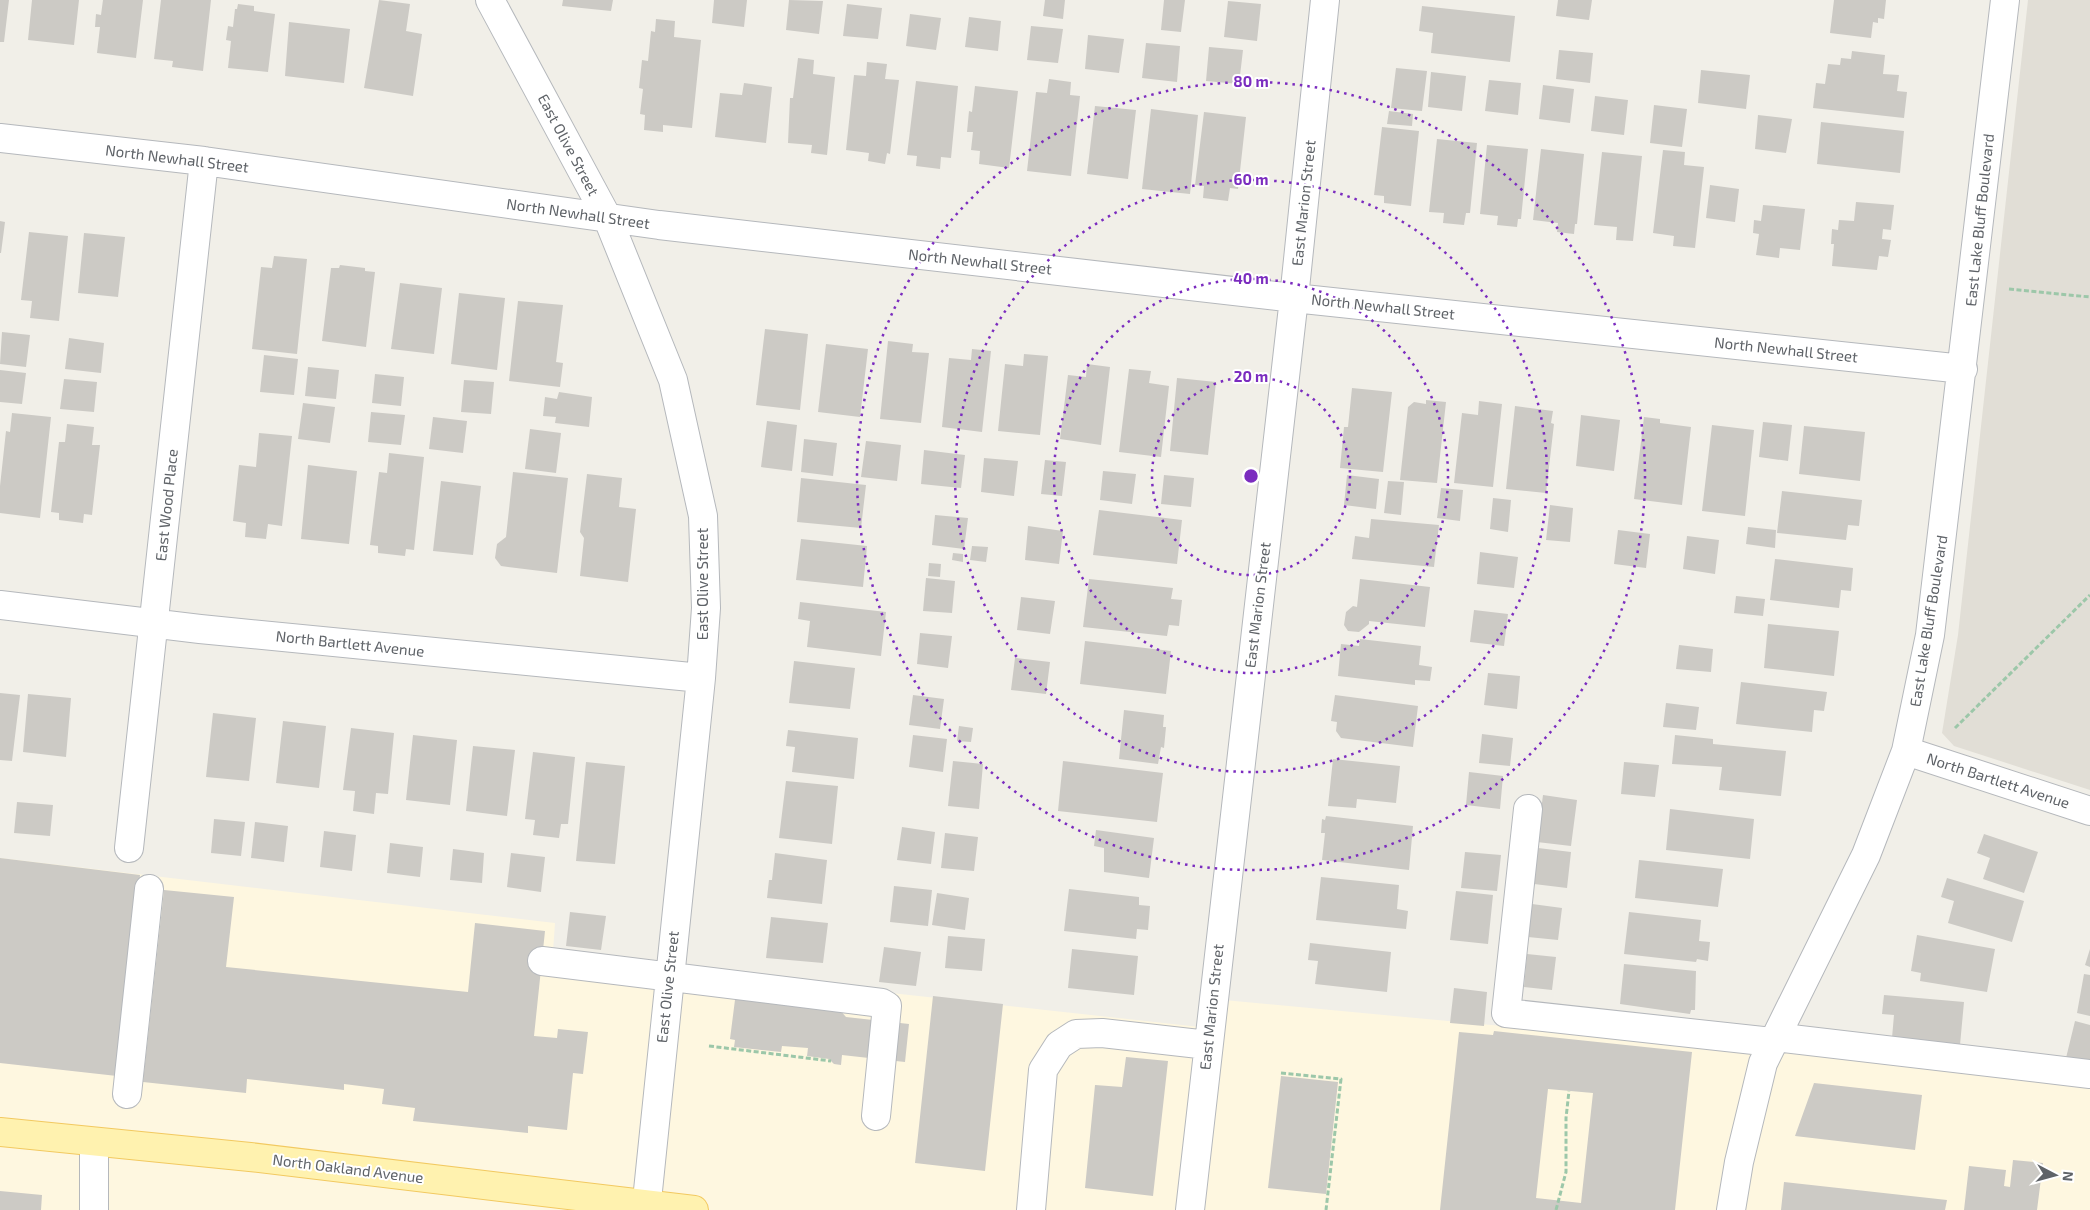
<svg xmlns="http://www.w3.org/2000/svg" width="2090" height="1210" font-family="'Exo 2',sans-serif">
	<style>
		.commercial { fill: #fef7e0 }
		.education { fill: #e1ded6 }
		.building { fill: #cccac5; fill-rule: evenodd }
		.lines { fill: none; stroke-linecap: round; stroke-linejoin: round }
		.minor-casing { stroke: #b5b8bc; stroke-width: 30 }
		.major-casing { stroke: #f2c960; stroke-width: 30 }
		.path { stroke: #9cc7a9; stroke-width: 3; stroke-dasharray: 5 2.5; stroke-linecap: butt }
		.minor { stroke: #fff; stroke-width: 28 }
		.major { stroke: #fff2af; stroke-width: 28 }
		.ring { fill: none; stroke: #7b2cbf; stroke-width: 2.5; stroke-dasharray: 2.5 5 }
		.labels { text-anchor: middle; stroke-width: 4; stroke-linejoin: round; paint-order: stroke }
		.street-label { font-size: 15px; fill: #5f6368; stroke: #fff }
		.centre { fill: #7b2cbf; stroke: #fff; stroke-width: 2.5 }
		.ring-label { font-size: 15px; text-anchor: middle; font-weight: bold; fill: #7b2cbf; stroke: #fff; stroke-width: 4; stroke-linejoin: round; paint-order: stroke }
	</style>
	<rect width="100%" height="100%" fill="#f1efe8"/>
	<path class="commercial" d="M0,858L555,923L553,952L701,972L1209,1028L1213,999L1768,1051L1775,1037L2090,1074V1210H0Z"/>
	<path class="education" d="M2028,0H2090V790L1954,746L1942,733L1958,635Z"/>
	<path class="building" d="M0,0H9L4,42H0Z
		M32,0H79L74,45L28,40Z
		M103,0H143L136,58L97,53L100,27H95L96,14L101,15Z
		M161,0H211L203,71L172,67L173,61L154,59Z
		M379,0L410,4L406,31L422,34L413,96L364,88Z
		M563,0H613L611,11L562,6Z
		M714,0H747L744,27L712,23Z
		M789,0L823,1L819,34L786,30Z
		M1045,0H1065L1063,19L1043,16Z
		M1164,0H1185L1181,32L1161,30Z
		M1558,0H1592L1589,20L1556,16Z
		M1834,0H1886L1884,19L1878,18V23L1873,22L1871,38L1830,33Z
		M1228,1L1261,4L1257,41L1224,37Z
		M238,4L254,6V11L275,14L268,72L228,68L231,41L226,40L228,26L233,27L235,9H237Z
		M847,4L882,8L878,39L843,36Z
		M1422,6L1515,16L1510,62L1431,53L1433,33L1419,31Z
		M910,14L941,18L936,50L906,46Z
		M969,17L1001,21L998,51L965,47Z
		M656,19L675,21L674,37L701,40L692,128L663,125V132L644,130L645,115L640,114L643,89L639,88L642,60L648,61L651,31L655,32Z
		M289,22L350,29L344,83L285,76Z
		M1031,26L1063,29L1058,63L1027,60Z
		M1088,35L1124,39L1119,73L1085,69Z
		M1146,43L1180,46L1177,82L1142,78Z
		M1209,47L1243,50L1239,84L1206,81Z
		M1559,50L1593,53L1590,83L1556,79Z
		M1852,51L1885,55L1883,74L1899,75L1897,91L1907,92L1904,118L1813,108L1816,83L1825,84L1828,64L1840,65L1841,58L1851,59Z
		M798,58L814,60L813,74L835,77L827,155L811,153L812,145L788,143L790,98H793Z
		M867,62L887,64L885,79L899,80L890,154L887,153L885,164L868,161L869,153L846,150L854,75L866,76Z
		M1396,68L1427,71L1422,111L1391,108Z
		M1701,70L1750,75L1746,109L1698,103Z
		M1431,72L1466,76L1462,111L1428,107Z
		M1049,79L1071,82L1070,95L1080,96L1071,176L1027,171L1036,92L1047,93Z
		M1489,80L1521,83L1518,115L1485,111Z
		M916,81L958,86L951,158L941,157L940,169L916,166L917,156L907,155Z
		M744,83L772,87L766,143L715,137L720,93L742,95Z
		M1543,85L1574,89L1570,123L1539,119Z
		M975,86L1018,91L1009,168L979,164L980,151L971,150L973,132H967L969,111L972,112Z
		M1595,96L1628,100L1624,135L1591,131Z
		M1654,105L1687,109L1682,147L1650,143Z
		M1095,106L1136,110L1128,179L1087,174Z
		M1151,109L1198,115L1190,194L1142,189Z
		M1389,111L1413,114L1412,126L1387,124Z
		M1204,112L1246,117L1238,189L1230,188L1228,201L1203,198L1204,186L1195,185Z
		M1758,115L1792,119L1786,153L1755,149Z
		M1821,122L1904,131L1900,173L1817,164Z
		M1382,127L1419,131L1411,206L1384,203V196L1374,195Z
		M1437,139L1477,143L1470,213H1466L1464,225L1443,223L1444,213L1429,212Z
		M1487,145L1528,149L1521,219H1518L1517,227L1497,225L1498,216L1480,214Z
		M1541,149L1584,154L1577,224H1575L1574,234L1557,232L1558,223L1533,220Z
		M1663,150L1685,152L1684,165L1704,167L1695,248L1673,246L1674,236L1653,233Z
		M1602,152L1642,156L1633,241L1616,240L1617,227L1594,225Z
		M1710,185L1739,189L1735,222L1706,218Z
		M1856,202L1894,205L1891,230L1883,229L1882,239L1891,240L1888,257L1879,256L1877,270L1832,266L1834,244H1831L1832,229L1838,230L1839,220L1854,221Z
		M1763,205L1805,209L1800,250L1780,248L1779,258L1756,255L1759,234L1753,233L1754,220L1761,221Z
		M0,221L5,222L1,253H0Z
		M29,232L68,236L59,321L30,318L32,301L21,300Z
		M84,233L125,237L118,297L78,293Z
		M274,256L307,259L297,354L252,349L261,267L272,268Z
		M340,265L365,268V271L375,272L366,347L322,341L331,268H339Z
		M400,283L442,288L434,354L391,349Z
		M459,293L505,298L497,370L451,364Z
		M518,301L563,305L556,362L563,363L560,387L509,381Z
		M765,329L808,334L800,410L756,405Z
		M2,332L30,335L26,367L0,364Z
		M69,338L104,343L101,373L65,369Z
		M888,341L913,344L912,352L929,353L921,423L880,419Z
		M826,344L868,349L860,417L818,412Z
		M972,349L991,351L982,432L942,427L949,358L971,360Z
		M1024,354L1048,356L1040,435L998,431L1005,364L1023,366Z
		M264,355L298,359L294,395L260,392Z
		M1087,364L1110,367L1101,445L1060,439L1068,375L1086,377Z
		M308,367L339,370L336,399L305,396Z
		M1129,369L1151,371L1149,383L1169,386L1161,457L1119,452Z
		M0,370L26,373L22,404L0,402Z
		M375,374L404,377L401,406L372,403Z
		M1177,378L1216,382L1208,455L1170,451Z
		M64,379L97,382L94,412L60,409Z
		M464,380L494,382L491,414L461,412Z
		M1352,388L1392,392L1383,472L1340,468L1344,427H1348Z
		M559,392L592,397L589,427L555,423L556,417L543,416L545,397L557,399Z
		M1426,400L1446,402L1437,483L1400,480L1408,407L1414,402L1426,404Z
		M1479,401L1502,404L1493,487L1454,483L1462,413L1478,415Z
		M303,403L335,407L330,443L298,439Z
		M1515,406L1553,411L1551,423L1554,424L1546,493L1506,489Z
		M371,412L405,415L401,445L368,442Z
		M12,413L51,417L40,518L0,513V486L6,431L10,432Z
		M1581,415L1620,420L1614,471L1576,466Z
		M433,417L467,421L463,453L429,449Z
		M1644,417L1660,419V423L1691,427L1682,505L1634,499Z
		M767,421L797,425L792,471L761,467Z
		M1763,422L1792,425L1788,461L1759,457Z
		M67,424L94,427L92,445H100L92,515L84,514L83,523L59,520V513L51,512L59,442H65Z
		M1712,425L1754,430L1745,516L1702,511Z
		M1804,426L1865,432L1860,481L1799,474Z
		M530,429L561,433L556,473L525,469Z
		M259,433L292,436L282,526L268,524L266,539L245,537L246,523L233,521L239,465L256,467Z
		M804,439L837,443L833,476L801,472Z
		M866,441L901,445L897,481L861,477Z
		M924,450L965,455L961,488L921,484Z
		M389,453L424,457L414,550L406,549L405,556L378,553V546L370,545L379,472L387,473Z
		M984,458L1018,461L1014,496L981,492Z
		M1045,460L1066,462L1062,496L1041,494Z
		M308,465L357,471L349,544L301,539Z
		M1103,471L1136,474L1132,504L1100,500Z
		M513,472L568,478L557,573L501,566L495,558L497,544L506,537Z
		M587,474L622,478L619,507L636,509L628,582L580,576L584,538L580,532Z
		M1164,475L1194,478L1191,507L1161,504Z
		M1347,475L1379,479L1376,509L1344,505Z
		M801,478L866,485L861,528L797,522Z
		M441,481L481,486L473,555L433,551Z
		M1388,481L1404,482L1401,515L1384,513Z
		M1441,488L1463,490L1460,521L1437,518Z
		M1782,491L1862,500L1859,526L1848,525L1846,540L1777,533Z
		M1493,498L1511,500L1508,532L1490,529Z
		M1550,505L1573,508L1570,542L1546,540Z
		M1099,510L1182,520L1177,564L1093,555Z
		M935,515L968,518L964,549L932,545Z
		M1371,519L1439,525L1434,567L1352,559L1355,536L1369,538Z
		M1028,526L1063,531L1059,564L1025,560Z
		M1748,527L1776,530L1775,548L1746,544Z
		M1618,530L1650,534L1646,568L1614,564Z
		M1687,536L1719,540L1715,574L1683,569Z
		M801,539L867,546L863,587L796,580Z
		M972,546L988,547L986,562L970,560Z
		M1480,552L1518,557L1514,588L1477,584Z
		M953,553L963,554V562L952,560Z
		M1775,559L1853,568L1851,591L1841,590L1839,608L1770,600Z
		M929,563L941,564L940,577L928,576Z
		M926,578L955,581L952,613L923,611Z
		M1089,579L1173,588L1171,599L1182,600L1179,626L1169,625L1167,636L1083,627Z
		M1360,579L1430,587L1425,627L1369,621V624L1359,632L1348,631L1344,625L1346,612L1353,606L1357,607Z
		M1736,596L1765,599L1763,616L1734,613Z
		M1021,597L1055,601L1050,634L1017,630Z
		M800,602L886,612L881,656L807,647L810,621L798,619Z
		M1474,610L1508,614L1504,646L1470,642Z
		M1768,624L1839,631L1834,676L1764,668Z
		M920,633L952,636L948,668L917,664Z
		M1360,639L1421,646L1419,665L1432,667L1430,681L1415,680V685L1338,676L1341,644L1359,646Z
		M1085,641L1171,651L1166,694L1080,684Z
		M1679,645L1713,649L1711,672L1676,669Z
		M1015,658L1050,662L1046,694L1011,690Z
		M794,661L855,668L850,709L789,703Z
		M1488,673L1520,676L1517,709L1484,705Z
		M1741,682L1827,692L1824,711L1814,710L1812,732L1736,724Z
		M0,693L20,695L12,761L0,760Z
		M28,694L71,698L66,757L23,752Z
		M913,695L944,699L940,729L909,725Z
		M1335,695L1418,706L1413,747L1341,738L1336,731L1337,722L1331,721Z
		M1666,703L1699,707L1696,730L1663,727Z
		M1124,710L1164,715L1163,727H1166L1164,748L1161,747L1158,764L1119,759Z
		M213,713L256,718L249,781L206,777Z
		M283,721L326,726L319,788L276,783Z
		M959,726L973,728L971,742L957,741Z
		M351,728L394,733L388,794L376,793L374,814L353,811L355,791L343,790Z
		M788,730L858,738L854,779L792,772L795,747L786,746Z
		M1482,734L1513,738L1510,766L1479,763Z
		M413,735L457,740L450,805L406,800Z
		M913,735L947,739L943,772L909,767Z
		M1675,735L1713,739V744L1786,751L1781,796L1719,790L1722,767L1672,764Z
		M473,746L515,750L507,816L466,811Z
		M533,752L575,757L568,824H561L559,838L533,835L535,820L525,819Z
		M1333,759L1400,766L1396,803L1357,799L1356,808L1328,806Z
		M953,761L983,764L979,809L948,806Z
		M1063,761L1163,773L1157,822L1058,811Z
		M586,762L625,766L615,864L576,861Z
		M1624,762L1659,765L1655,797L1621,794Z
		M1469,772L1503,776L1500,809L1466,805Z
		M786,781L838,786L832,844L779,838Z
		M1543,795L1577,800L1571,846L1537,842Z
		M17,802L53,805L50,836L14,833Z
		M1670,809L1754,819L1750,859L1666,850Z
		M1326,816L1413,826L1409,870L1322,860L1325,833H1321L1322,819L1325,820Z
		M214,819L245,822L241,856L211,853Z
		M255,822L288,826L284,862L251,858Z
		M902,827L935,832L931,864L897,860Z
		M1096,830L1154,838L1149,878L1104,872V848L1094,846Z
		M324,831L356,835L352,871L320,867Z
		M945,833L978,837L974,871L941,868Z
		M1984,834L2038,852L2024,893L1983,879L1990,858L1977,853Z
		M390,843L423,847L420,877L387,873Z
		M1538,848L1571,852L1567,888L1534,884Z
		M453,849L484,853L482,883L450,880Z
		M1465,852L1501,855L1497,891L1461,888Z
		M511,853L545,857L541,892L507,887Z
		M775,853L827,860L822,904L767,898L769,880H772Z
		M0,858L140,875L117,1076L0,1063Z
		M1639,860L1723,869L1718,907L1635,898Z
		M1321,877L1399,885L1397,909L1408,911L1406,929L1316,920Z
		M1947,878L2024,901L2012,942L1948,923L1954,901L1941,897Z
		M894,886L932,890L928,926L890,922Z
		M1069,889L1139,897V905L1150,906L1148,930L1137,929L1136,939L1064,931Z
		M164,890L234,897L226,967L468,992L475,923L545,931L534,1036L557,1038L558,1029L588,1032L583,1074L573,1073L567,1130L528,1126V1133L413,1121L415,1108L382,1104L384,1089L344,1084V1090L247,1079L246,1093L143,1082Z
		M1456,891L1493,895L1488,944L1450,940Z
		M937,893L969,898L965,930L932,925Z
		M1532,904L1562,908L1558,940L1528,937Z
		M570,912L606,916L601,950L566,946Z
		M1629,912L1701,920L1699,941L1710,942L1708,961L1697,959L1696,962L1624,954Z
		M771,917L828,923L823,963L766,958Z
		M1917,935L1995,949L1987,992L1920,981L1921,973L1911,971Z
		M948,936L985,939L982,971L945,968Z
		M1310,943L1391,952L1387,992L1315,984L1318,961L1308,960Z
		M884,947L921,952L916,986L879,982Z
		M1072,949L1138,956L1134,995L1068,988Z
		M2090,949V967L2085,965Z
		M1527,954L1556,957L1552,990L1524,987Z
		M1624,964L1696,971L1695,1010H1691L1690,1014L1620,1004Z
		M2084,974L2090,975V1016L2077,1013Z
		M1454,988L1487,992L1484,1026L1450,1023Z
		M736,992L839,1009L846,1017L909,1024L905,1062L842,1055L841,1065L834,1064L829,1059L807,1056L808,1048L782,1046L781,1052L734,1047L735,1040L730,1039Z
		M1884,995L1964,1002L1960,1045L1892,1038L1894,1015L1882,1014Z
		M933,996L1003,1004L985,1171L915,1163Z
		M2075,1021L2090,1025V1063L2066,1058Z
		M1494,1031L1692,1052L1675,1210H1440L1459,1032L1493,1035ZM1548,1089L1593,1093L1581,1203L1536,1198Z
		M1126,1057L1168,1061L1153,1196L1085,1188L1095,1085L1122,1087Z
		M1281,1076L1338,1082L1326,1194L1268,1188Z
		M1814,1083L1922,1095L1915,1150L1795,1136Z
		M2013,1160L2043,1163L2037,1210H1964L1969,1166L2006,1170L2004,1186L2010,1187Z
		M1784,1182L1947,1200L1945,1210H1781Z
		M0,1191L42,1195L41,1210H0Z"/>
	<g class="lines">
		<g class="minor-casing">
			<path id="minor" d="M490,0L608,219L673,380L703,516L706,608L701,678L646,1210
				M0,138L204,161L659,225L1294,298L1963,369
				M0,605L200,629L701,678
				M1906,751L2090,811
				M1528,809L1506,1013L1772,1042
				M129,848L204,161
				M542,961L882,1003L887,1006L876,1116
				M1775,1037L2090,1074
				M127,1094L149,889
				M94,1210V1142
				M1031,1210L1043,1070L1059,1045L1076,1034L1102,1033L1208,1045
				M1190,1210L1294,298L1325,0
				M1731,1210L1739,1162L1763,1063L1866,855L1906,751L1930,635L2005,0"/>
		</g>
		<g class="major-casing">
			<path id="major" d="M0,1132L250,1157L694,1210"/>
		</g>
		<path class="path" d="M2009,289L2090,297
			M1955,728L2090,595
			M709,1046L831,1061
			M1281,1073L1341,1079L1326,1210
			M1556,1210L1566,1172V1118L1569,1091"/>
		<use href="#minor" class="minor"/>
		<use href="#major" class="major"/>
	</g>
	<g class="ring">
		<circle cx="1251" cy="476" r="99"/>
		<circle cx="1251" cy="476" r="197"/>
		<circle cx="1251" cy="476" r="296"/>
		<circle cx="1251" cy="476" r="394"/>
	</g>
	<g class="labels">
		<g class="street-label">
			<text transform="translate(568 145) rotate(62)" y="5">East Olive Street</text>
			<text transform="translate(177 159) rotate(7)" y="5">North Newhall Street</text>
			<text transform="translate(1304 203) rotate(-84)" y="5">East Marion Street</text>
			<text transform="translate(578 214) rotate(8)" y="5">North Newhall Street</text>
			<text transform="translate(1980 220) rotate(-84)" y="5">East Lake Bluff Boulevard</text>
			<text transform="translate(980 262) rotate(6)" y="5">North Newhall Street</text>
			<text transform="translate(1383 307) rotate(6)" y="5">North Newhall Street</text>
			<text transform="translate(1786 350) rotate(6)" y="5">North Newhall Street</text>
			<text transform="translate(167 505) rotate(-84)" y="5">East Wood Place</text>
			<text transform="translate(703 584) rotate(-90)" y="5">East Olive Street</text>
			<text transform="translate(1258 605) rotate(-83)" y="5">East Marion Street</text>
			<text transform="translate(1929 621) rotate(-81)" y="5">East Lake Bluff Boulevard</text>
			<text transform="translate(350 644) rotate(6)" y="5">North Bartlett Avenue</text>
			<text transform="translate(1998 781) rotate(18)" y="5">North Bartlett Avenue</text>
			<text transform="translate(668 987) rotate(-84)" y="5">East Olive Street</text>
			<text transform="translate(1212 1007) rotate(-84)" y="5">East Marion Street</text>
			<text transform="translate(348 1169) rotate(7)" y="5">North Oakland Avenue</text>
		</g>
	</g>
	<circle cx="1251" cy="476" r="8" class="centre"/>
	<g class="ring-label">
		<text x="1251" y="87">80 m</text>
		<text x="1251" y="185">60 m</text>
		<text x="1251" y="284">40 m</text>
		<text x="1251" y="382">20 m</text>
	</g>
	<g transform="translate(2055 1175) rotate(96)" stroke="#ffffff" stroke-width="4" paint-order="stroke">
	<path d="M0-4L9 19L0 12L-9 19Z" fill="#5f6368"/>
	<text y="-8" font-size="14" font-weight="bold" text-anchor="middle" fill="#5f6368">N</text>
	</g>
</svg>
